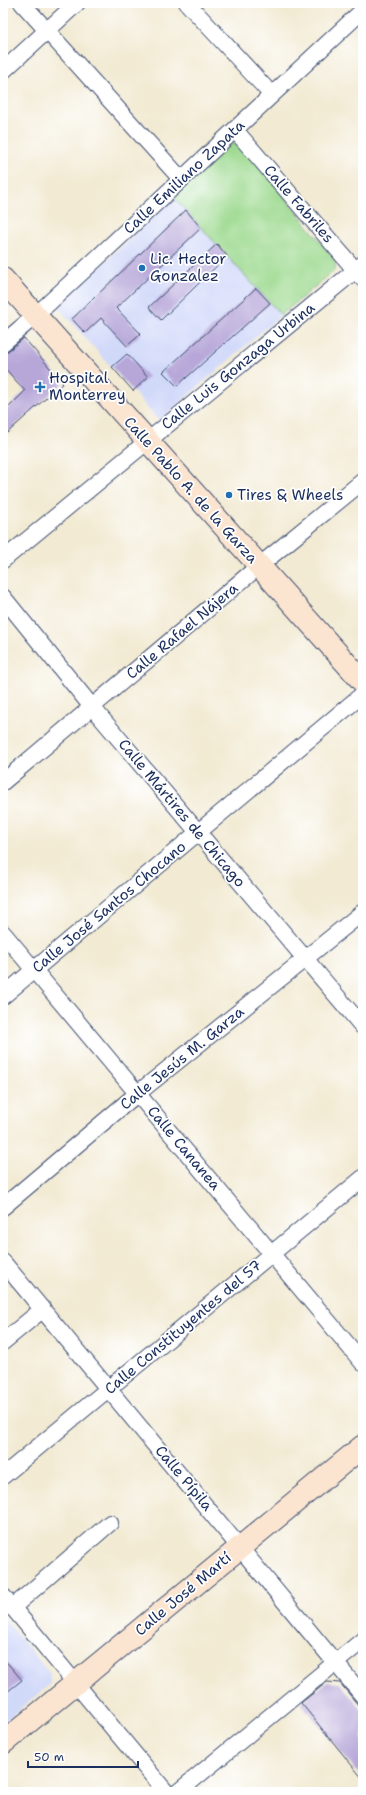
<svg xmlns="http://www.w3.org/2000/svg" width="366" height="1795" font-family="'Shantell Sans',sans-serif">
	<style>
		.built { fill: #d1d9f9 }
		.green { fill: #9cd98e; stroke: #5c8476 }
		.building { fill: #b7a7d9 }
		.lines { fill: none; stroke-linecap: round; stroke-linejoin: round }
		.street-casing { stroke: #3b4b70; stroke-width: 18 }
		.secondary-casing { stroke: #3b4b70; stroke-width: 24 }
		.street { stroke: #fff; stroke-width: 16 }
		.secondary { stroke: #fce5d0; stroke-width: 22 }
		.poi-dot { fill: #1f6fb2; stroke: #fff; stroke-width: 1.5 }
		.labels { text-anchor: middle; stroke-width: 3.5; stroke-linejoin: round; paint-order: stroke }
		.street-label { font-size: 15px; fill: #1b2f5e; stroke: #fff }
		.poi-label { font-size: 15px; fill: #1b2f5e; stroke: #fff; text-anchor: start }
	</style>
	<rect width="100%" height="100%" fill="#fff"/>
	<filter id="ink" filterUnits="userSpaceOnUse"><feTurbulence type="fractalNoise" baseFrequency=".025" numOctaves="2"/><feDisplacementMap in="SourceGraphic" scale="8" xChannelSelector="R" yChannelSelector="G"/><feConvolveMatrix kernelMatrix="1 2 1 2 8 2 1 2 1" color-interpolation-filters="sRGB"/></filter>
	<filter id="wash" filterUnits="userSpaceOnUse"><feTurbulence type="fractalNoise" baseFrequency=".012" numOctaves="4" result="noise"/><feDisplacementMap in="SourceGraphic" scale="16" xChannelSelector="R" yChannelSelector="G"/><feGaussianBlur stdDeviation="0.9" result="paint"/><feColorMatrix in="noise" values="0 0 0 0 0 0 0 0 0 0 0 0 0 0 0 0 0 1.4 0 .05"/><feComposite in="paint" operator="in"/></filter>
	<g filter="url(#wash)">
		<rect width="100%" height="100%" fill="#f2ead3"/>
		<path class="built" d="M173,197L281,315L159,421L58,307Z
			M3,1617L50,1674V1684L3,1723Z"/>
		<path class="green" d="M230,144H242L336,261L335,270L281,315L173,197Z"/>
		<g id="blocks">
			<path class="building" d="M186,210L201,228L116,308L141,334L127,346L101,318L85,333L72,319Z
				M217,244L227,256L161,320L149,307Z
				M256,288L270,303L177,386L163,372Z
				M24,338L63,383L7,433L3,428V413L25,391L3,366V355Z
				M127,354L148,377L133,391L112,367Z
				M3,1658L22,1680L7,1692L3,1688Z
				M327,1682L340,1683L363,1711V1779L301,1703Z"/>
		</g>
	</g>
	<g filter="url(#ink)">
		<use href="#blocks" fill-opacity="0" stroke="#3b4b70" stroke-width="1"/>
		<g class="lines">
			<g class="street-casing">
				<path id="street" d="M22,3L181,179
					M187,3L272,95
					M3,71L77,3
					M235,130L363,279
					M3,343L35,316L363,10
					M3,560L363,264
					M3,597L92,707L363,1027
					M3,782L259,566L363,481
					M3,933L363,1363
					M3,996L363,694
					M3,1207L138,1093L363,912
					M3,1262L363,1696
					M3,1342L43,1309
					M3,1476L363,1178
					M3,1596L166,1792
					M12,1608L110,1523
					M178,1792L363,1640"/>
			</g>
			<g class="secondary-casing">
				<path id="secondary" d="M3,279L363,682
					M3,1743L363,1446"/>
			</g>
			<use href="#street" class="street"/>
			<use href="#secondary" class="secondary"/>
		</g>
	</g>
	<g class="poi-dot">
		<circle cx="142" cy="268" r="4"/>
		<path d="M38 381h4v4h4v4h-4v4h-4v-4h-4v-4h4z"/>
		<circle cx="229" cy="495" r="4"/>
	</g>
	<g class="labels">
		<g class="street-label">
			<text transform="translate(184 177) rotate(-43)" y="5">Calle Emiliano Zapata</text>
			<text transform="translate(299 204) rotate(49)" y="5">Calle Fabriles</text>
			<text transform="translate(238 366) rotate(-39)" y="5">Calle Luis Gonzaga Urbina</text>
			<text transform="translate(191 490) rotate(48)" y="5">Calle Pablo A. de la Garza</text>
			<text transform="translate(182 631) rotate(-40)" y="5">Calle Rafael Nájera</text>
			<text transform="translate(182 813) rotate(50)" y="5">Calle Mártires de Chicago</text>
			<text transform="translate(109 907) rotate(-40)" y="5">Calle José Santos Chocano</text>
			<text transform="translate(182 1058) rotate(-39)" y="5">Calle Jesús M. Garza</text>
			<text transform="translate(184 1148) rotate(50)" y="5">Calle Cananea</text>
			<text transform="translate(183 1327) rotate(-40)" y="5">Calle Constituyentes del 57</text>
			<text transform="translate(184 1478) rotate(50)" y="5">Calle Pípila</text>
			<text transform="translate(183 1594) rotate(-40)" y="5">Calle José Martí</text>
		</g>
		<g class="poi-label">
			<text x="150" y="264">Lic. Hector<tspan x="150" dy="17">Gonzalez</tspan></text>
			<text x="49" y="383">Hospital<tspan x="49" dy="17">Monterrey</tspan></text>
			<text x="237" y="500">Tires &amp; Wheels</text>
		</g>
	</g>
	<rect width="366" height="1795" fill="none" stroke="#fff" stroke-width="16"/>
	<path d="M28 1761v6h110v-6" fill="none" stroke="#1b2f5e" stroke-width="2"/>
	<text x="34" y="1761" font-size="12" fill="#1b2f5e" stroke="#ffffff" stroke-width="3" paint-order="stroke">50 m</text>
</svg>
